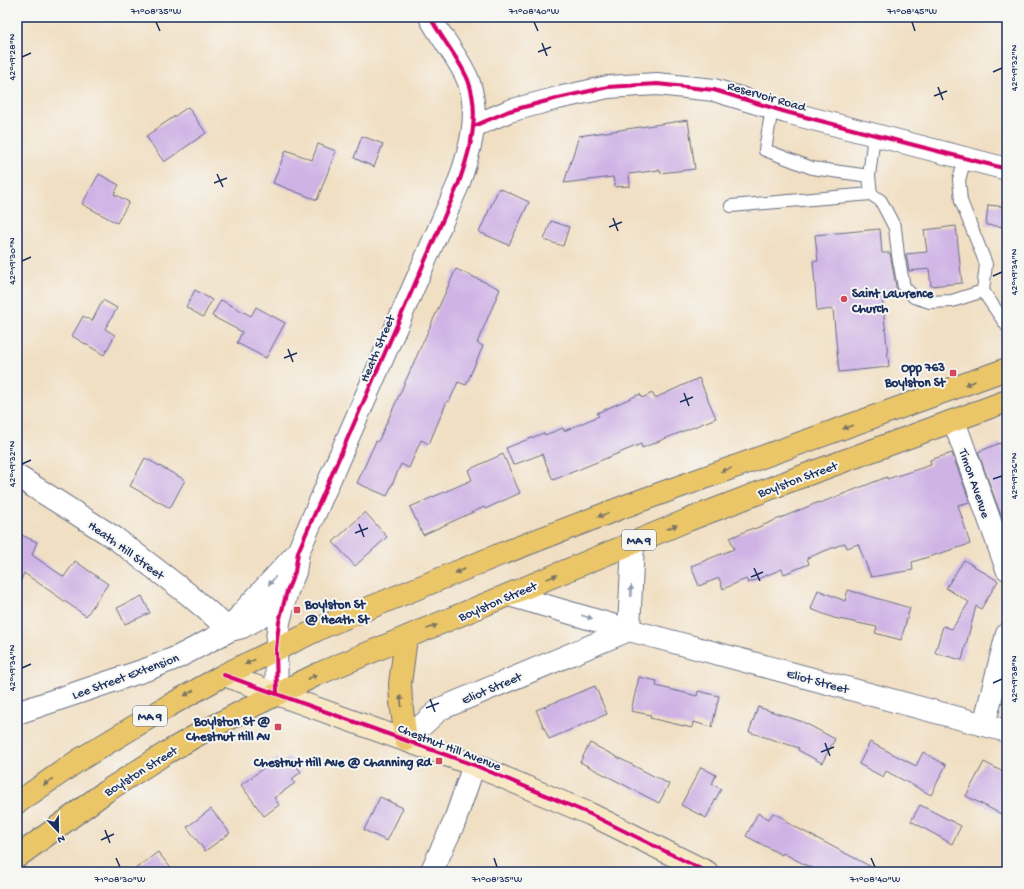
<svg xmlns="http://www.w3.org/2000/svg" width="1024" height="889" font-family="'Gochi Hand',sans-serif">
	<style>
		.building { fill: #cfb3e5 }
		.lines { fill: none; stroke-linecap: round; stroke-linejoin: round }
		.service-casing { stroke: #666d81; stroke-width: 14 }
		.minor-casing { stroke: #666d81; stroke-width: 24 }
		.tertiary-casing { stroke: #666d81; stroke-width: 24 }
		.secondary-casing { stroke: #666d81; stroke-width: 24 }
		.trunk-casing { stroke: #666d81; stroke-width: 24 }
		.service { stroke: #fff; stroke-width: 12 }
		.minor { stroke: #fff; stroke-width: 22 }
		.tertiary { stroke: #fff; stroke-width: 22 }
		.secondary { stroke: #f7e8c3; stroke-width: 22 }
		.trunk { stroke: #ebc669; stroke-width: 22 }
		.cycleway-casing { stroke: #f6f6f2; stroke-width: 6 }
		.cycleway { stroke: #d6006c; stroke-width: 4 }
		.oneway { fill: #797363 }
		.oneway2 { fill: #8d97ae }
		.ticks { fill: none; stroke: #1b2f5e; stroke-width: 1.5 }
		.poi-dot { fill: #d1495b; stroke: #f6f6f2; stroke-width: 1.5 }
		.labels { text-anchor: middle; stroke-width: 4; stroke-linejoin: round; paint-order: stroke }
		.shield { fill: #f6f6f2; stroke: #5d6b8a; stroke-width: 1 }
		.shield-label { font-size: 12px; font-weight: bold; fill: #1b2f5e }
		.street-label { font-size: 13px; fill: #1b2f5e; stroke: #f6f6f2 }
		.poi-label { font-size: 13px; font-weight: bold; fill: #1b2f5e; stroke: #f6f6f2; text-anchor: end }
		.neatline { fill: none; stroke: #1b2f5e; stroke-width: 1.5 }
		.ticks-label { font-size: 10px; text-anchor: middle; fill: #1b2f5e }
	</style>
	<rect width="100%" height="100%" fill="#f6f6f2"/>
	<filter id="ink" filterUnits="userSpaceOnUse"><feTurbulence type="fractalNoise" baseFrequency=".025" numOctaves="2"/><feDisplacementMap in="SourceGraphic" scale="8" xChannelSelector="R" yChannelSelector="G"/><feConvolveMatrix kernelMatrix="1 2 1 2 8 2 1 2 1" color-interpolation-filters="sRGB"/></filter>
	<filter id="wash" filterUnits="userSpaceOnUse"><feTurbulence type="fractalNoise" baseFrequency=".012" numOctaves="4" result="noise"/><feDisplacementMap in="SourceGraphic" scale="16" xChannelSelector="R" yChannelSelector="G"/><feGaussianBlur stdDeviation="0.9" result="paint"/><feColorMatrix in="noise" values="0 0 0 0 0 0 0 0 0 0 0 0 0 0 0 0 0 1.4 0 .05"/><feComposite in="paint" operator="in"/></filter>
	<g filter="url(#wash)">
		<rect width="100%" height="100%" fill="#f1dfc3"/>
		<g id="blocks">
			<path class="building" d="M188,107L206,133L164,162L146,136Z
				M688,120L695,169L660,173V170L629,174L630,186L615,187L613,177L564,183L579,136Z
				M362,136L383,144L374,167L354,158Z
				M318,144L336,151L317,200L273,183L286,150L312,160Z
				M99,174L119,185L114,194L129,202L117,223L82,204Z
				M499,188L529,202L509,245L479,232Z
				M988,205L1007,207V227L986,225Z
				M551,221L569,227L563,246L544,240Z
				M956,226L962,283L931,286L929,269L909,271L906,254L927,252L924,230Z
				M880,229L882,253H890L897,293L882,295L889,367L839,372L833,309L817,311L813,261H818L815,235Z
				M456,269L500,289L477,343L483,346L466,385L458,382L449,402L447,401L429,444L421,440L409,468L401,464L387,496L357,483L376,441L378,442Z
				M195,290L212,300L203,317L186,307Z
				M103,300L117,308L105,329L115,335L104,355L72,336L83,316L92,321Z
				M221,300L251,316L256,307L285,323L266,358L237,343L242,332L212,316Z
				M699,378L716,418L642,448L641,444L553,480L542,454L513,465L506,448L544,433L545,435L563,428L564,431L599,416L597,413L640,394L642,398L652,393L655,398Z
				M1000,443L1007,462V532L978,452Z
				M952,453L970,502L958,505L970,544L912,562L913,570L871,577L858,544L847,548L845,543L807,558L809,564L784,574L782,569L748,583L746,579L723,589L719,578L699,586L691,566L734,549L730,538L753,528L754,529L819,502L820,503L887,477V479L931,465L930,460Z
				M503,454L520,493L485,509L484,507L423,535L410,507L472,480L468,470Z
				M145,458L185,480L170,508L130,486Z
				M365,512L387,537L355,566L333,542Z
				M17,533L37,542L32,555L64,577L75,561L108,584L86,616L24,573L17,590Z
				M964,560L998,581L981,609L976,606L962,660L935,653L943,626L952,629L969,602L946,588Z
				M818,590L845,601L848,590L910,608L901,640L875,633L877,627L834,618L811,609Z
				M142,596L150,613L125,624L117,608Z
				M639,677L657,681L656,686L697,696L698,691L719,696L712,727L693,722L692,728L650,718L651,715L631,711Z
				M595,686L607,714L549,739L536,710Z
				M758,707L803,722L835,739L822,763L798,750L799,748L749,732Z
				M870,742L916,766L923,752L946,765L931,795L886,771L883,777L859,764Z
				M590,743L669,784L659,803L580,762Z
				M289,757L301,772L292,779L295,783L274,798L279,805L264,816L241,785L277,758L281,763Z
				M984,762L1007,774V817L966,796Z
				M701,767L716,775L712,784L721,789L706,818L681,805Z
				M380,797L403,808L387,841L364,830Z
				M920,805L961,826L952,844L911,821Z
				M211,809L230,833L205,851L187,827Z
				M758,813L769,819L773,813L787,820L786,822L881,872H819L783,853L782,855L746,836Z
				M158,852L174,872H131Z"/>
		</g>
	</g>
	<g filter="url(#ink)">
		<use href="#blocks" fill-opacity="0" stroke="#666d81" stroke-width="1"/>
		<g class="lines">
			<g class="service-casing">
				<path id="service" d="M772,108L765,150L812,168L869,176
					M871,194L881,201L895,228L898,255L904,287L914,297L930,302L952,301L983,291L986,264L961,201L959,180L965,159
					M731,206L871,194L869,176L874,135
					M983,291L1007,326"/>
			</g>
			<g class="minor-casing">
				<path id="minor" d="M474,126L509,111L558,98L608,87L657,84L714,90L786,112L1007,169
					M954,421L1007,569
					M17,476L115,538L188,594L230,630
					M984,725L1007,634
					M431,872L454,823L474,765"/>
			</g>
			<g class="tertiary-casing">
				<path id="tertiary" d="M509,595L629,630L1007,731
					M230,630L242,613L298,552
					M629,630L633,543
					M277,694L276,649L279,622L287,591L295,572L298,552L458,185C470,151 481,115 468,80C459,58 441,38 430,17
					M17,713L148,669L178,657L230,630L242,627L255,620L275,606L285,593
					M406,740L440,709L629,630"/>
			</g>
			<g class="secondary-casing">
				<path id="secondary" d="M224,675L474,765L590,814L707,872"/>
			</g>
			<g class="trunk-casing">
				<path id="trunk" d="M406,638L400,684L401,702L406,740
					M17,803L79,760L170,705L224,675L325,626L496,556L631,504L1007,369
					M17,857L105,792L166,753L199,734L253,706L318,674L688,520L792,480L1007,401"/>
			</g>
			<use href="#service" class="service"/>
			<use href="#minor" class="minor"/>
			<use href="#tertiary" class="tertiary"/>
			<use href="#secondary" class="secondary"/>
			<use href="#trunk" class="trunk"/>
			<g class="cycleway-casing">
				<path id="cycleway" d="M474,126L509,111L558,98L608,87L657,84L714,90L786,112L1007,169
					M224,675L474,765L590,814L707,872
					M277,694L276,649L279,622L287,591L295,572L298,552L458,185C470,151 481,115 468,80C459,58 441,38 430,17"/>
			</g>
			<use href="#cycleway" class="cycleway"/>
		</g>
		<defs><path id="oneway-solid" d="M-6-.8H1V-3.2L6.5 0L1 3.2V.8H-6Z"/></defs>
		<g class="oneway">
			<use href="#oneway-solid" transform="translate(970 383) rotate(160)"/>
			<use href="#oneway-solid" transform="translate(848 427) rotate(160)"/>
			<use href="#oneway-solid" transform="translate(726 470) rotate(161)"/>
			<use href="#oneway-solid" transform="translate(603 515) rotate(159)"/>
			<use href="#oneway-solid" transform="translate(672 527) rotate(-23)"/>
			<use href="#oneway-solid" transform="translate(460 571) rotate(158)"/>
			<use href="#oneway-solid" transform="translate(552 577) rotate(-23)"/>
			<use href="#oneway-solid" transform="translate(432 627) rotate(-23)"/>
			<use href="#oneway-solid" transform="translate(250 662) rotate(153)"/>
			<use href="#oneway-solid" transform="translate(312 677) rotate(-25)"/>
			<use href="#oneway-solid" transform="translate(189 693) rotate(150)"/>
			<use href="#oneway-solid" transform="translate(401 701) rotate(-96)"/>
			<use href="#oneway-solid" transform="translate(48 782) rotate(146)"/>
		</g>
		<g class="oneway2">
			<use href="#oneway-solid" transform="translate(272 581) rotate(129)"/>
			<use href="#oneway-solid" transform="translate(631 591) rotate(-88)"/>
			<use href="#oneway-solid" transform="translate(587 617) rotate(16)"/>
		</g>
	</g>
	<path class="ticks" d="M156,22L160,31M534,22L538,31M912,22L915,31M542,43L547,56M538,52L551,47M22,57L31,53M993,72L1002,68M938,87L943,100M934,96L947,91M217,174L223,187M214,183L227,178M613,218L618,231M609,227L622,222M22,261L31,257M993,276L1002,272M288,349L293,362M284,358L297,353M684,393L689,406M680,402L693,397M22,464L31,460M993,479L1002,476M359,524L364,537M355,533L368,528M754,568L760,581M751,577L763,572M22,668L31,664M993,683L1002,679M430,699L435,712M426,708L439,703M825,743L830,756M821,752L834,747M105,830L110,843M101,840L114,834M116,858L120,867M494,858L497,867M871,858L875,867"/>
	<g class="poi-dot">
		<circle cx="844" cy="299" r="4"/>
		<rect x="949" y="369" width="8" height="8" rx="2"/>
		<rect x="293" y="606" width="8" height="8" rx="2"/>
		<rect x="274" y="723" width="8" height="8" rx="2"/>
		<rect x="435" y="757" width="8" height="8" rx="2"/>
	</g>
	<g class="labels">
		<g class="shield">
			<rect x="622" y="530" width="34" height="20" rx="3"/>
			<rect x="133" y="706" width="34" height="20" rx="3"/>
		</g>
		<g class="shield-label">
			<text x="639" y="544">MA 9</text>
			<text x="150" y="720">MA 9</text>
		</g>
		<g class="street-label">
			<text transform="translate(767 95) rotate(16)" y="5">Reservoir Road</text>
			<text transform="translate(376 348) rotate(-67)" y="5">Heath Street</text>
			<text transform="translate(797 478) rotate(-20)" y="5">Boylston Street</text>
			<text transform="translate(976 483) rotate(71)" y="5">Timon Avenue</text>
			<text transform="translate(127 549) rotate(36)" y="5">Heath Hill Street</text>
			<text transform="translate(497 600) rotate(-23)" y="5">Boylston Street</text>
			<text transform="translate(125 675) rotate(-20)" y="5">Lee Street Extension</text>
			<text transform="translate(818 680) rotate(15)" y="5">Eliot Street</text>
			<text transform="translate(491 687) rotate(-23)" y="5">Eliot Street</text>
			<text transform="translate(450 746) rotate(21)" y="5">Chestnut Hill Avenue</text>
			<text transform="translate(140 770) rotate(-32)" y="5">Boylston Street</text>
		</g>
		<g class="poi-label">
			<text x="852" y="297" text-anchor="start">Saint Lawrence<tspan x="852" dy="15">Church</tspan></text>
			<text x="945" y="371">Opp 763<tspan x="945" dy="15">Boylston St</tspan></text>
			<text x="305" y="608" text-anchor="start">Boylston St<tspan x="305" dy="15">@ Heath St</tspan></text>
			<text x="270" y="725">Boylston St @<tspan x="270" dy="15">Chestnut Hill Av</tspan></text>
			<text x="431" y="766">Chestnut Hill Ave @ Channing Rd</text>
		</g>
	</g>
	<rect width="1024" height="889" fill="none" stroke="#f6f6f2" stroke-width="44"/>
	<g transform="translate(58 831) rotate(158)" stroke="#f6f6f2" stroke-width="3" paint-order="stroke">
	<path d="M0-3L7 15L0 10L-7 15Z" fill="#1b2f5e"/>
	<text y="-6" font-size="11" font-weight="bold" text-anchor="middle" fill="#1b2f5e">N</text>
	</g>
	<rect x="22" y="22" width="980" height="845" class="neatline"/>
	<g class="ticks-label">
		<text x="156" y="14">71°08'35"W</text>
		<text x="534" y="14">71°08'40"W</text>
		<text x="912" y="14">71°08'45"W</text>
		<text transform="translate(11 57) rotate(-90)" y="4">42°19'28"N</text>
		<text transform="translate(1013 68) rotate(-90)" y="4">42°19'32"N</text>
		<text transform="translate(11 261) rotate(-90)" y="4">42°19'30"N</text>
		<text transform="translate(1013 272) rotate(-90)" y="4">42°19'34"N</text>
		<text transform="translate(11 464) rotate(-90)" y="4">42°19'32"N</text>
		<text transform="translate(1013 476) rotate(-90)" y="4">42°19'36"N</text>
		<text transform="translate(11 668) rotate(-90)" y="4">42°19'34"N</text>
		<text transform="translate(1013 679) rotate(-90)" y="4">42°19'38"N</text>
		<text x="120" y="882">71°08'30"W</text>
		<text x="497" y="882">71°08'35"W</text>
		<text x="875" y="882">71°08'40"W</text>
	</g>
</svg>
